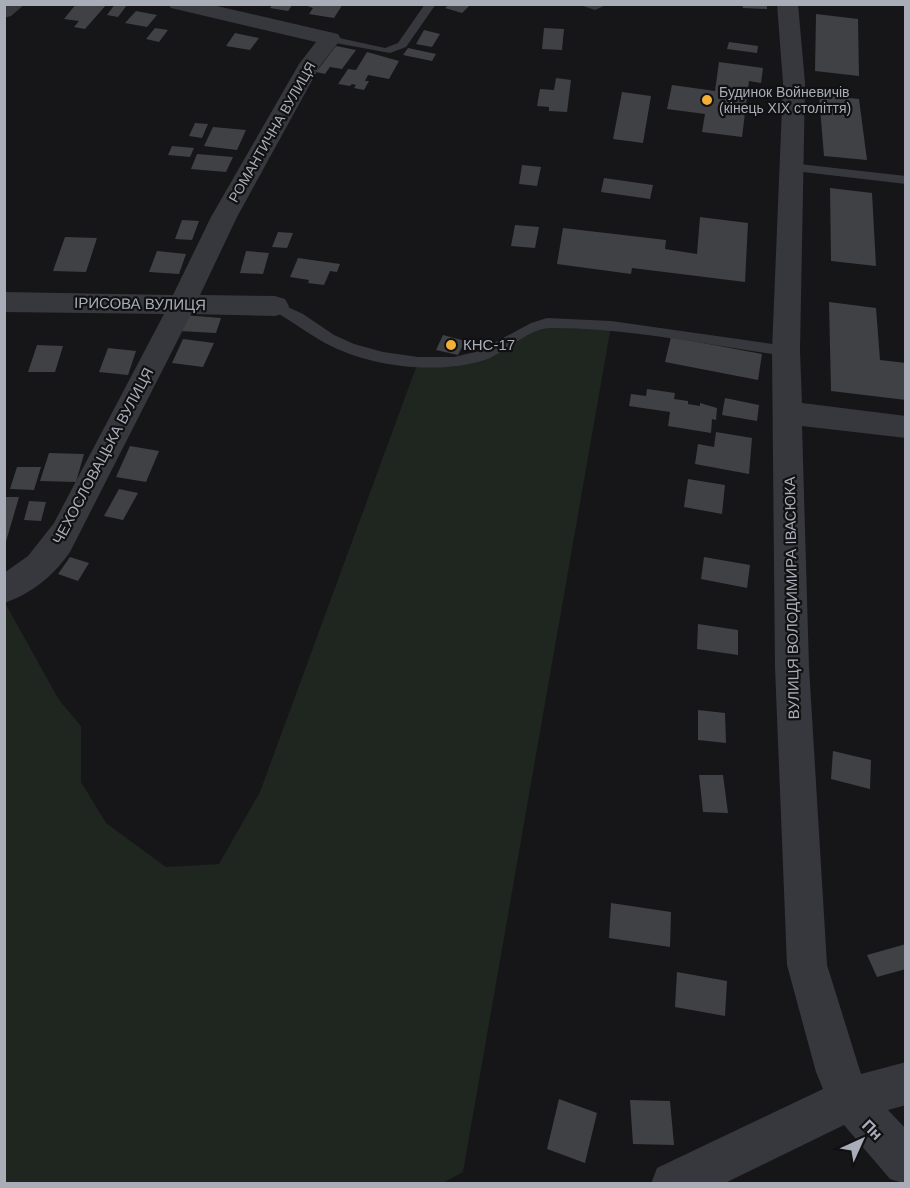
<svg xmlns="http://www.w3.org/2000/svg" width="910" height="1188" font-family="Helvetica,sans-serif">
	<style>
		.green { fill: #1e261f }
		.building { fill: #404145 }
		.lines { fill: none; stroke-linecap: round; stroke-linejoin: round }
		.service { fill: #37383d; fill-rule: evenodd }
		.minor { fill: #37383d; fill-rule: evenodd }
		.poi-dot { fill: #f2b134; stroke: #111113; stroke-width: 2 }
		.labels { text-anchor: middle; stroke-width: 4.5; stroke-linejoin: round; paint-order: stroke }
		.far-poi-label { font-size: 14px; fill: #a8adb8; stroke: #111113; text-anchor: start }
		.far-street-label { font-size: 14px; fill: #a8adb8; stroke: #111113 }
		.street-label { font-size: 15px; fill: #a8adb8; stroke: #111113 }
		.poi-label { font-size: 15px; fill: #a8adb8; stroke: #111113; text-anchor: start }
	</style>
	<rect width="100%" height="100%" fill="#161618"/>
	<path class="green" d="M536,326H611L463,1172L441,1184L5,1183L4,601L59,700L81,726V782L106,823L166,867L219,864L260,792L418,362L483,355Z"/>
	<path class="building" d="M76,4H107L85,29L74,27L79,21L64,19Z
		M115,4L127,5L118,17L107,15Z
		M273,4H293L288,11L270,8Z
		M309,4H343L334,18L309,14L313,8L307,6Z
		M450,4H471L462,13L445,8Z
		M742,4H767V9L743,8Z
		M136,11L157,15L147,27L125,23Z
		M816,14L858,19L859,76L815,71Z
		M155,28L168,30L159,42L146,39Z
		M544,28L564,29L562,50L542,49Z
		M424,30L440,34L432,47L416,44Z
		M235,33L259,38L250,50L226,46Z
		M729,42L758,46L757,53L727,49Z
		M336,46L356,50L342,69L330,67L325,74L316,72Z
		M408,48L436,54L432,61L403,55Z
		M367,52L399,61L389,79L368,75L365,81H369L364,90L354,88L356,85L352,84L350,86L338,84L348,69L356,70Z
		M719,62L763,68L761,83L749,81L742,137L702,132L705,114L667,109L672,85L715,91Z
		M556,78L571,80L567,112L549,111V107L537,106L540,89L554,90Z
		M622,92L651,96L643,143L613,139Z
		M819,95L859,99L867,160L824,156Z
		M195,123L208,124L202,138L189,136Z
		M213,127L246,130L237,150L204,146Z
		M172,146L194,148L190,157L168,155Z
		M197,154L233,157L226,172L191,169Z
		M522,165L541,167L537,186L519,184Z
		M604,178L653,185L650,199L601,192Z
		M830,188L872,193L876,266L831,261Z
		M700,217L748,223L745,282L632,268L631,274L557,264L563,228L666,240L665,249L697,254Z
		M182,220L199,221L192,240L175,239Z
		M515,225L539,227L535,248L511,246Z
		M278,232L293,233L287,248L272,247Z
		M65,237L97,238L86,272L53,271Z
		M157,251L186,254L179,274L149,272Z
		M246,251L269,253L263,274L240,273Z
		M298,258L340,264L337,272L330,271L324,285L308,283L309,280L290,277Z
		M829,302L876,308L880,360L906,363V400L831,391Z
		M184,315L221,318L216,333L179,331Z
		M443,335L465,341L458,355L436,350Z
		M671,337L762,354L758,380L665,362Z
		M183,339L214,343L203,367L172,363Z
		M37,345L63,346L55,372H28Z
		M108,348L136,351L128,375L99,372Z
		M647,389L675,393L674,399L688,401V404L700,406V403L717,408L716,420L712,419L711,433L668,426L670,412L629,406L631,394L646,396Z
		M725,398L759,405L757,421L722,415Z
		M716,432L752,438L749,474L695,464L698,444L714,447Z
		M130,446L159,451L146,482L116,477Z
		M49,453L84,454L76,482L40,481Z
		M17,467H41L34,490L10,489Z
		M688,479L725,485L722,514L684,507Z
		M119,489L138,493L123,520L104,516Z
		M5,497H19L5,545Z
		M29,501L46,502L41,521L24,520Z
		M70,557L89,563L78,581L58,574Z
		M704,557L750,565L747,588L701,579Z
		M698,624L738,630V655L697,649Z
		M698,710L725,713L726,743L698,740Z
		M833,751L871,760L870,789L831,779Z
		M699,775H723L728,813L703,812Z
		M611,903L671,912L670,947L609,938Z
		M906,944V969L877,977L867,955Z
		M677,972L727,981L725,1016L675,1007Z
		M559,1099L597,1113L585,1163L547,1149Z
		M630,1100L670,1101L674,1145L633,1144Z"/>
	<g class="lines">
		<path class="service" d="M425,4H436L406,47L390,53L330,42L325,39L330,36L385,48L398,43Z
			M577,4H608L595,10Z
			M790,163L906,176V184L786,170L784,167Z
			M275,301L303,314L334,335L354,344L383,352L418,357H454L479,351L531,323L547,318L611,321L786,346L793,351L786,356C708,345 629,328 550,328C529,328 505,353 485,360C437,375 369,367 325,343C305,332 291,320 270,309L268,306Z"/>
		<path class="minor" d="M4,4H25L11,16L4,18Z
			M168,4H208L338,34L341,39L320,66L237,217L200,295L275,296L285,299L289,306L285,313L275,316L191,314L70,552C53,576 33,593 4,603V573L28,556L54,523L164,314L4,312V292L173,295L211,217L299,64L316,42L171,8Z
			M777,4H798L805,83L800,351L802,403L906,416V438L802,426L809,667L827,965L861,1074L906,1062V1105L888,1110L906,1129V1184L890,1179L844,1125L723,1184H651L657,1168L823,1089L816,1072L787,965L775,667L772,351L783,83Z"/>
	</g>
	<g class="poi-dot">
		<circle cx="707" cy="100" r="6"/>
		<circle cx="451" cy="345" r="6"/>
	</g>
	<g class="labels">
		<g class="far-poi-label">
			<text x="719" y="97">Будинок Войневичів<tspan x="719" dy="16">(кінець ХІХ століття)</tspan></text>
		</g>
		<g class="far-street-label">
			<text transform="translate(272 132) rotate(-60)" y="5">РОМАНТИЧНА ВУЛИЦЯ</text>
		</g>
		<g class="street-label">
			<text transform="translate(140 304) rotate(1)" y="5">ІРИСОВА ВУЛИЦЯ</text>
			<text transform="translate(103 456) rotate(-62)" y="5">ЧЕХОСЛОВАЦЬКА ВУЛИЦЯ</text>
			<text transform="translate(792 598) rotate(-91)" y="5">ВУЛИЦЯ ВОЛОДИМИРА ІВАСЮКА</text>
		</g>
		<g class="poi-label">
			<text x="463" y="350">КНС-17</text>
		</g>
	</g>
	<rect width="910" height="1188" fill="none" stroke="#a8adb8" stroke-width="12"/>
	<g transform="translate(862 1140) rotate(45)" stroke="#111113" stroke-width="4.5" paint-order="stroke">
	<path d="M0-4.5L10 22L0 15L-10 22Z" fill="#a8adb8"/>
	<text y="-9" font-size="16" font-weight="bold" text-anchor="middle" fill="#a8adb8">Пн</text>
	</g>
</svg>
